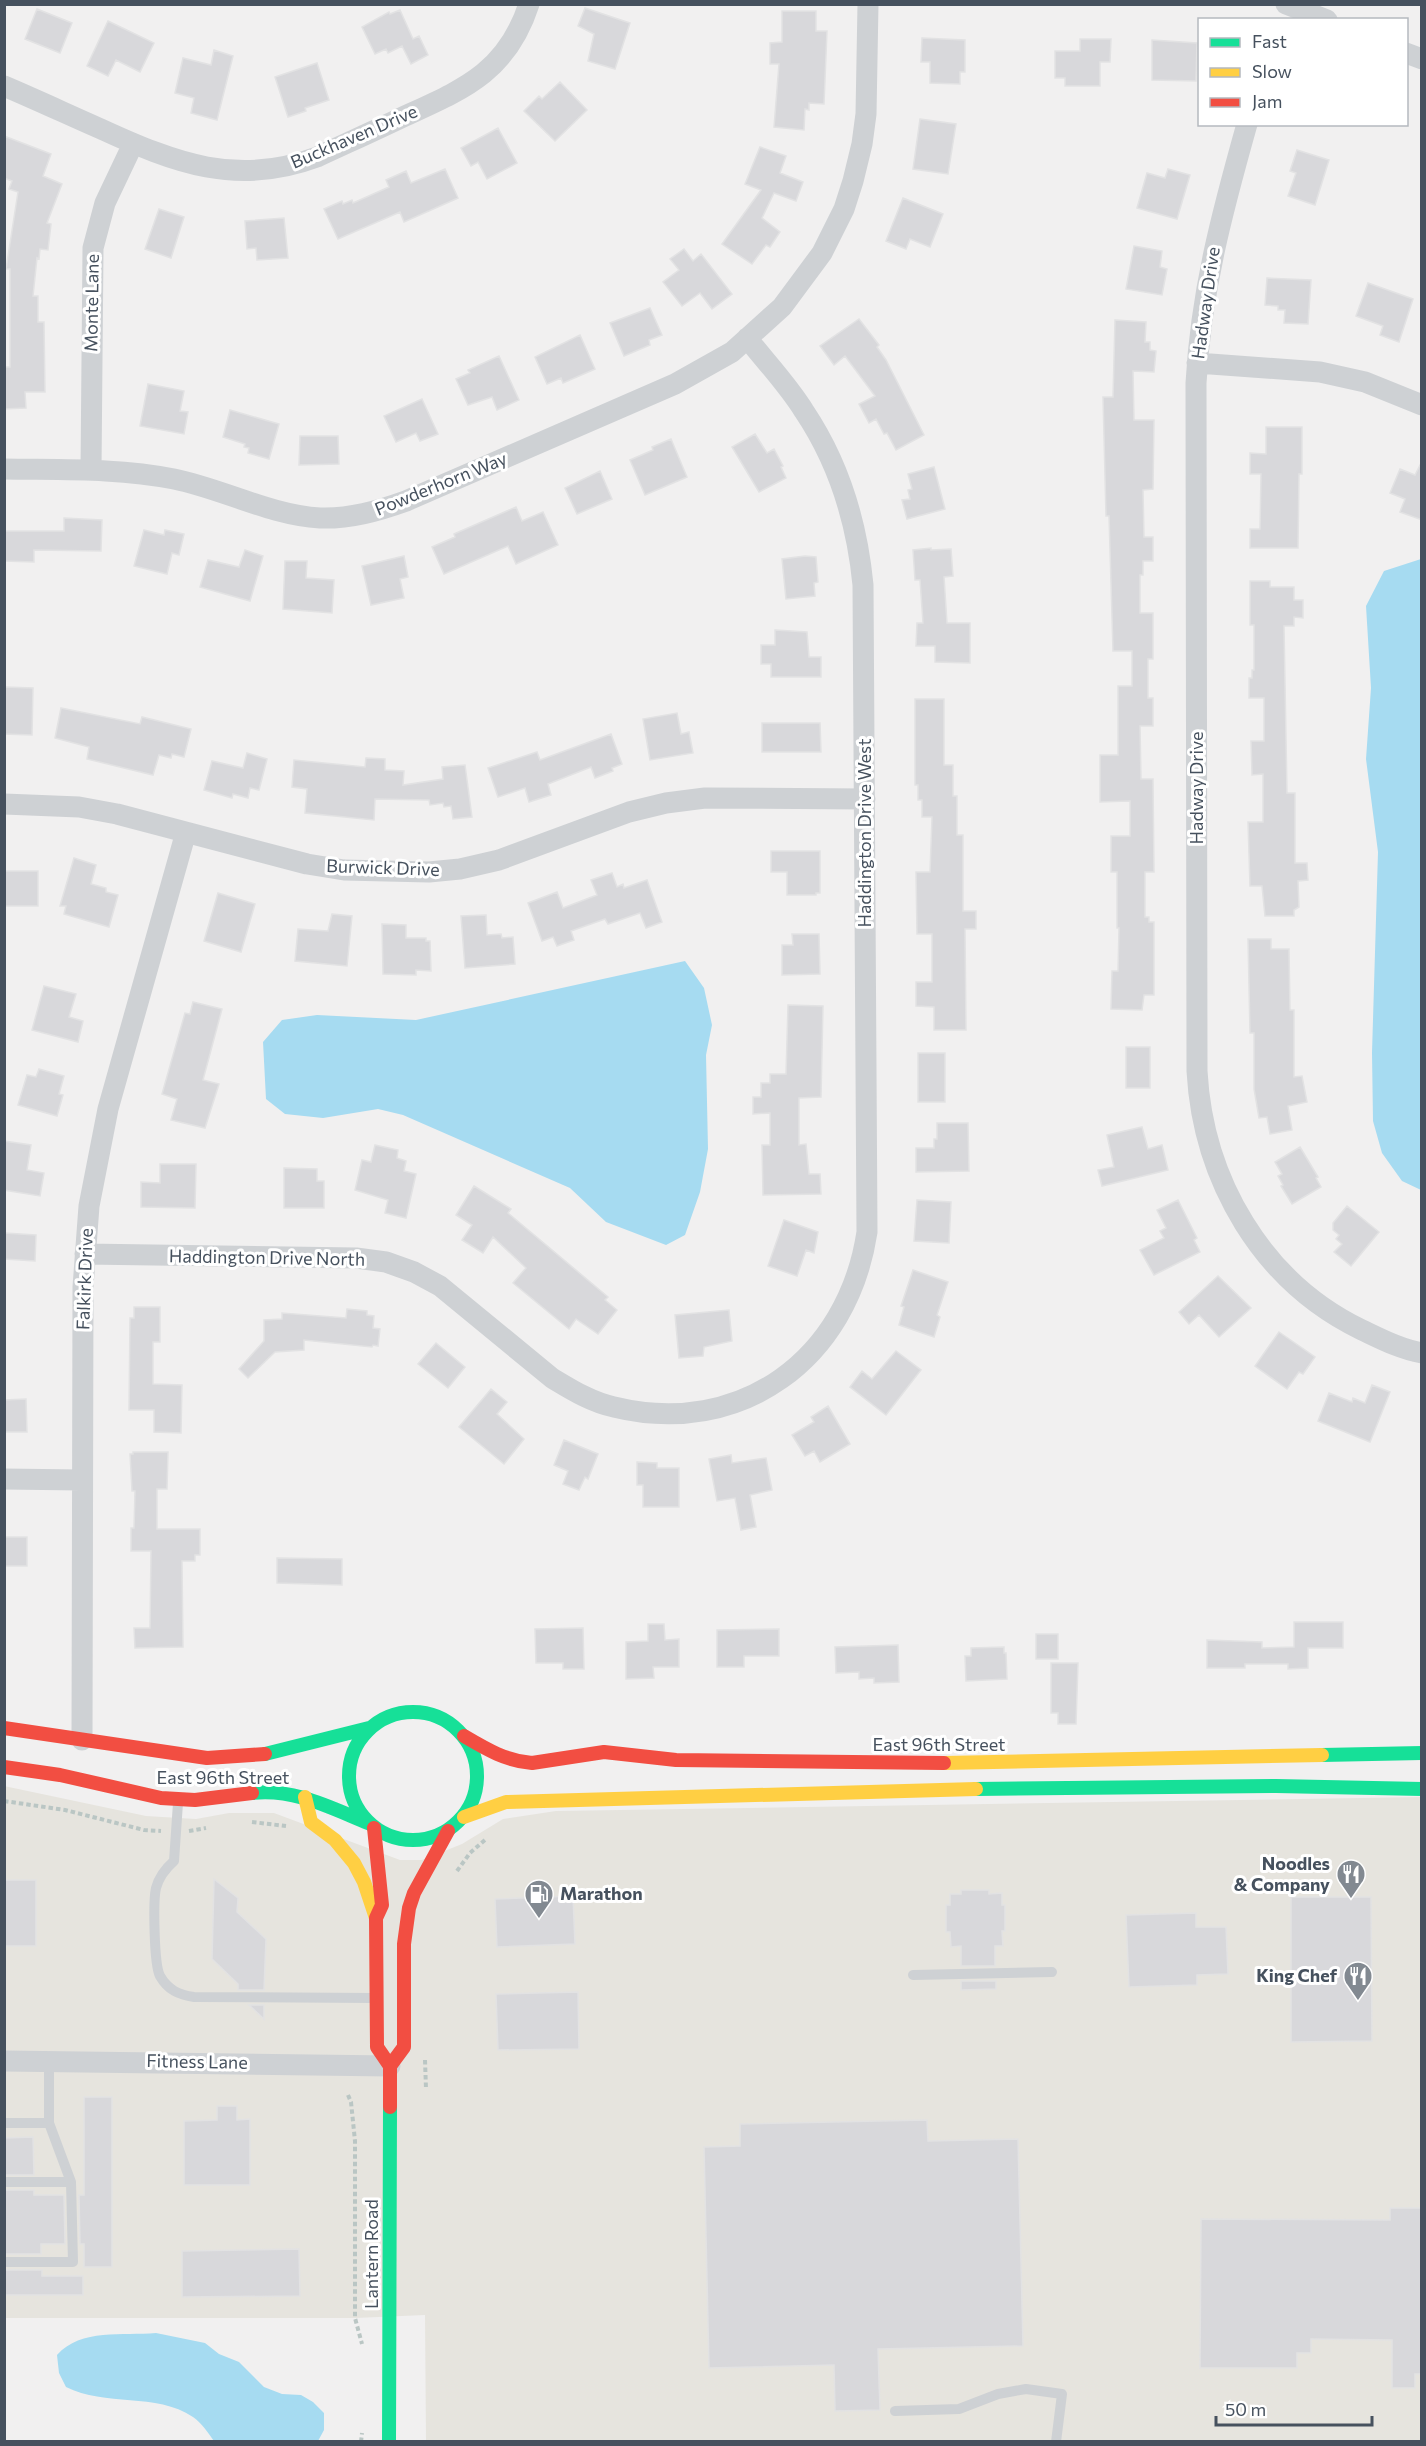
<svg xmlns="http://www.w3.org/2000/svg" width="1426" height="2446" font-family="Commissioner,sans-serif">
	<style>
		.commercial { fill: #e6e4de }
		.water { fill: #a6dbf1 }
		.building { fill: #d8d8db; stroke: #e2e2e3; stroke-width: 1.5 }
		.lines { fill: none; stroke-linecap: round; stroke-linejoin: round }
		.path { stroke: #bac6c4; stroke-width: 4; stroke-dasharray: 4.5 3; stroke-linecap: butt }
		.lane { stroke: #ced1d4; stroke-width: 10 }
		.street { stroke: #ced1d4; stroke-width: 21 }
		.fast { stroke: #16e098; stroke-width: 14 }
		.slow { stroke: #ffcf43; stroke-width: 14 }
		.jam { stroke: #f24e42; stroke-width: 14 }
		.labels { text-anchor: middle; stroke-width: 6; stroke-linejoin: round; paint-order: stroke }
		.street-label { font-size: 18px; fill: #46515e; stroke: #fff }
		.poi-label { font-size: 18px; font-weight: bold; fill: #46515e; stroke: #fff; text-anchor: end }
	</style>
	<rect width="100%" height="100%" fill="#f1f0f0"/>
	<path class="commercial" d="M4,1786L146,1816L196,1819L229,1813H274L400,1860H422L462,1844L503,1819L556,1811L1421,1797V2441H426L425,2315L355,2318H5Z"/>
	<path class="water" d="M1421,559H1422L1421,1190L1402,1181L1382,1153L1373,1121L1372,1053L1378,852L1366,759L1371,688L1366,606L1384,571Z
		M685,961L704,988L712,1025L706,1055L708,1149L700,1192L685,1235L666,1245L606,1222L570,1188L403,1115L378,1109L323,1118L285,1114L266,1099L263,1042L282,1020L317,1015L416,1020Z
		M156,2333L205,2343L219,2354L239,2362L264,2387L282,2394L301,2395L313,2402L324,2413V2430L318,2441H214C209,2434 201,2422 193,2417C156,2392 105,2407 66,2387L59,2373L57,2355C81,2328 123,2336 156,2333Z"/>
	<path class="building" d="M585,8L630,23L615,69L588,61L594,34L578,26Z
		M37,9L72,23L60,53L25,39Z
		M400,10L413,39L419,36L428,55L411,64L402,46L388,53L386,49L375,54L362,27L389,12L390,14Z
		M782,11H816V31H827L824,104L809,103V110L805,109L804,130L774,127L779,64H770V43L782,42Z
		M108,21L154,43L140,72L116,60L108,76L87,66Z
		M922,38L965,40V72H960V84L930,83V62H921Z
		M1080,39H1111L1110,62H1100V86H1065V78H1055V51H1080Z
		M1152,40L1197,43L1196,81L1152,80Z
		M214,50L233,56L217,120L191,113L194,98L175,93L183,58L211,65Z
		M317,63L329,100L305,108L306,111L288,117L275,77Z
		M560,82L587,110L555,141L524,111L539,96L542,99Z
		M920,119L956,124L948,174L913,169Z
		M498,128L517,163L487,179L478,162L471,166L461,148Z
		M4,136L51,154L43,176L62,184L47,223L51,224L48,250L40,249L39,259L37,258L33,296H38V322H44L45,392H25L26,408L4,409V367H10V269H6L18,192L9,189L12,181L4,178Z
		M760,147L786,156L780,173L803,182L796,201L774,193L762,218L780,232L770,247L766,245L752,264L722,244L761,190L745,184Z
		M1297,150L1329,160L1315,205L1288,196L1296,173L1290,171Z
		M445,169L458,198L404,222L400,212L338,239L324,209L342,201L343,204L352,200L353,203L389,187L386,180L406,171L411,183Z
		M1168,169L1190,175L1177,219L1137,208L1147,173L1165,178Z
		M903,198L943,214L930,247L910,239L906,249L886,241Z
		M159,209L184,217L171,258L145,249Z
		M284,218L288,258L257,260L256,248L247,249L245,221Z
		M1134,246L1162,251L1160,267L1167,269L1162,295L1126,289Z
		M684,249L693,261L701,254L732,294L712,309L700,293L682,306L663,282L679,270L670,259Z
		M1267,278L1311,280L1308,324L1284,323L1285,310H1278V306L1265,305Z
		M1368,283L1413,299L1399,342L1380,335L1383,326L1356,316Z
		M650,308L662,335L649,340L650,345L624,356L610,323Z
		M859,319L879,345L877,347L886,360L924,435L896,450L887,433L884,434L876,419L869,423L859,404L875,396L845,356L834,365L820,346Z
		M1115,320L1146,322L1145,342H1150V350L1156,351L1154,372L1133,371L1134,420H1154L1153,489L1143,490L1144,537H1153V561H1143V575H1140V613H1153V659H1148V698H1153V726H1140L1141,779H1153L1154,872H1145V917H1149V922H1154V995H1144L1142,1010L1111,1009L1112,971H1118L1119,928H1117V872H1111V836H1130V801L1100,802V755H1118V686H1132V651H1113L1109,516H1106L1103,397H1113Z
		M580,335L595,369L563,383L561,378L547,384L535,357Z
		M499,356L519,400L497,410L492,397L468,405L456,379L470,373L468,370Z
		M148,384L184,391L180,411L188,412L184,434L140,426Z
		M422,399L438,434L420,441L416,433L396,442L384,416Z
		M230,410L279,424L269,459L248,453L249,448L244,447L245,444L223,437Z
		M1266,427H1302V474H1299L1298,548H1250V529H1260L1261,474H1250V453L1266,454Z
		M755,434L767,453L774,449L783,466L781,467L786,478L759,492L732,447Z
		M300,436H338L339,464L299,465Z
		M671,439L687,477L645,495L630,460L653,450L652,447Z
		M1422,461V520L1400,512L1405,499L1390,493L1400,469L1415,475Z
		M934,467L945,509L907,519L902,500L910,499L908,490L912,489L908,474Z
		M600,471L612,499L577,514L565,488Z
		M516,507L522,521L543,512L558,545L516,564L508,546L444,574L432,547L455,537L454,534Z
		M64,518L102,520L101,551L34,550V562L4,561V531H64Z
		M144,530L164,535L165,530L184,534L179,555L172,553L167,574L134,566Z
		M931,548V550L951,549L953,576L944,577L947,623H970V663L935,662V646H916L917,623H923L920,580H915L913,550Z
		M245,550L263,556L250,601L200,587L208,560L239,567Z
		M404,556L408,577L400,579L404,598L371,605L362,566Z
		M805,556L816,557L818,582L814,583L815,596L786,599L782,559Z
		M285,561H307L306,578L334,580L332,613L283,609Z
		M1250,581H1270V587H1294V600H1303V618L1294,617V626H1284L1287,793H1295V863H1307L1308,880L1298,881L1299,907L1294,910V916H1265L1262,886H1250L1248,822H1263V774L1252,775L1251,741H1264V698H1249V678H1252V670H1254V625H1250Z
		M775,630L807,632L809,657H821V677H771V664H761V645H775Z
		M4,687L33,688L32,735L4,734Z
		M915,699H944V765H953V796H957V835H963V911H976V929H965L966,1030H934V1007L916,1006V982H932V934H917L916,872H930L932,817H922V800H918V785H915Z
		M61,708L140,724L142,717L191,729L184,757L172,754L171,758L159,755L153,775L87,759L89,747L55,738Z
		M677,713L681,734L689,732L693,753L650,760L643,719Z
		M762,723H820L821,752H762Z
		M611,734L622,764L612,768L613,771L595,778L591,767L548,784L551,795L529,802L525,788L498,797L488,768L537,752L540,760Z
		M247,753L267,759L259,790L250,788L248,798L233,794L232,798L204,790L212,761L243,768Z
		M366,758L385,759V770L404,771L403,785L443,779L442,767L465,765L472,817L453,819L451,806L444,807L443,803L430,805L429,800L375,799L374,820L305,813L307,789L292,787L294,760L365,767Z
		M771,851H820V893H816V895H787V872H771Z
		M74,858L96,865L91,884L106,888V892L118,895L109,927L64,914L66,906H60Z
		M4,871H38V906H4Z
		M612,873L617,887L623,884L624,888L647,880L662,922L646,928L640,913L608,924L605,919L571,931L574,940L557,946L553,937L542,941L528,903L557,892L563,908L597,895L591,880Z
		M218,893L255,904L241,952L204,941Z
		M332,914L352,916L347,966L295,961L298,929L328,931Z
		M486,915L487,935L501,934L502,938L513,937L515,964L465,968L461,916Z
		M382,924L406,925V938H426V941H430L431,971L416,970V975L383,974Z
		M792,934H819L820,974L782,975V945H793Z
		M1248,939H1271V949H1289L1290,1010H1294V1077L1302,1076L1307,1102L1288,1106L1292,1130L1270,1134L1267,1117L1259,1118L1254,1089V1033H1250Z
		M44,986L76,994L69,1017L83,1021L78,1042L32,1030Z
		M193,1002L222,1009L203,1080L219,1084L205,1128L171,1120L177,1099L162,1094L185,1013L190,1014Z
		M788,1005L823,1006L821,1097L799,1098V1145L806,1144L809,1174H820L821,1194L763,1195L762,1145H770V1113L753,1114V1097H761V1083H770V1074H786Z
		M1126,1047H1150V1088H1126Z
		M918,1053H945V1102H918Z
		M39,1069L64,1076L59,1094L63,1095L57,1116L18,1105L27,1075L36,1077Z
		M937,1123H968L969,1171L916,1172V1148H934V1139H937Z
		M1142,1127L1148,1149L1162,1145L1168,1170L1102,1186L1098,1170L1114,1167L1107,1135Z
		M4,1141L31,1145L27,1170L44,1173L40,1196L4,1190Z
		M375,1145L398,1150L397,1158L406,1161L404,1171L416,1174L406,1218L385,1213L388,1200L355,1190L362,1160L371,1162Z
		M1300,1147L1318,1177L1316,1178L1321,1187L1292,1204L1281,1186L1283,1185L1278,1176L1282,1174L1275,1162Z
		M160,1164H196L195,1208L141,1207V1182L160,1183Z
		M284,1168L317,1169V1181H324V1208H284Z
		M474,1186L511,1209L508,1213L608,1297L605,1300L617,1310L598,1334L576,1319L569,1329L513,1283L526,1268L493,1237L483,1253L462,1240L472,1225L456,1215Z
		M917,1200L951,1202L949,1243L914,1241Z
		M1178,1200L1197,1238L1194,1240L1200,1252L1154,1275L1140,1250L1164,1238L1160,1231L1166,1228L1157,1210Z
		M1347,1206L1379,1232L1351,1266L1334,1252L1342,1244L1336,1239L1339,1235L1333,1230V1223Z
		M784,1220L818,1232L814,1253L806,1250L797,1276L768,1266Z
		M4,1233L36,1235L35,1261L4,1259Z
		M913,1270L948,1282L937,1315L940,1317L934,1337L899,1325L904,1307L901,1306Z
		M1218,1276L1251,1308L1219,1337L1199,1315L1189,1324L1179,1312Z
		M134,1307H160V1342H153V1384L182,1385L181,1433L154,1432V1410H129L130,1318H134Z
		M347,1309L367,1311V1315L374,1316L373,1328L380,1329L378,1346L373,1345L372,1347L304,1340V1350L275,1352L248,1378L239,1369L264,1341V1320L282,1319V1313L346,1318Z
		M729,1310L732,1341L704,1347L703,1356L679,1358L675,1315Z
		M1279,1332L1315,1357L1303,1374L1299,1372L1287,1389L1255,1366Z
		M436,1343L465,1367L448,1388L418,1364Z
		M896,1351L921,1370L886,1415L850,1387L862,1371L872,1379Z
		M1372,1385L1390,1392L1370,1442L1318,1421L1329,1393L1352,1402L1353,1398L1365,1403Z
		M491,1389L507,1402L497,1414L524,1439L504,1464L459,1427Z
		M26,1399L27,1432H4V1400Z
		M828,1406L850,1444L820,1462L814,1451L805,1456L792,1435L814,1422L811,1417Z
		M564,1440L598,1454L588,1479L585,1477L579,1490L563,1484L568,1471L554,1465Z
		M133,1452H168L167,1489H157V1529H200V1555H195V1561H182L183,1647L135,1648L134,1628H150L151,1551H131V1528H134L135,1491H132L130,1454H133Z
		M731,1455L732,1463L766,1458L772,1490L750,1495L756,1527L741,1530L735,1498L717,1501L709,1459Z
		M637,1462L657,1463V1468H679V1507H643V1485H637Z
		M4,1537H27V1566H4Z
		M277,1558L342,1559V1585L277,1583Z
		M1294,1622H1343V1648H1308V1668L1288,1669V1664H1245V1668H1207V1640L1262,1642V1648L1294,1647Z
		M648,1624H664L665,1640L679,1639V1667H653L654,1678L626,1679V1642L648,1641Z
		M583,1628L584,1669H563V1663H536L535,1629Z
		M779,1629V1656H744V1667H717V1630Z
		M1036,1634H1058V1659H1036Z
		M898,1645L899,1682L874,1683V1678L859,1679V1672L836,1673L835,1647Z
		M1004,1647V1653H1006L1007,1679L966,1681L965,1656H971V1648Z
		M1051,1663H1078L1076,1724H1058V1713H1051Z
		M214,1879L238,1898L237,1912L266,1939L264,1990H238V1984L212,1959Z
		M4,1880H36V1946H4Z
		M961,1890H989V1894L1002,1893V1905H1005V1931H1002L1003,1946H995V1966H961V1946L951,1947L950,1932H946V1905H950V1894H961Z
		M573,1896L575,1944L497,1947L495,1899Z
		M1291,1897H1371L1372,2041L1291,2042Z
		M1196,1913V1927H1226L1228,1974L1197,1975V1985L1129,1987L1126,1915Z
		M961,1981H996V1989L961,1990Z
		M578,1992L579,2049L498,2050L496,1994Z
		M249,2005H264V2019Z
		M84,2097H112V2267H84V2244H80L79,2195H84Z
		M217,2106H237V2120L250,2119V2185H184V2121L217,2120Z
		M927,2120L928,2141L1018,2139L1023,2346L878,2349L880,2410L835,2411L834,2365L709,2368L704,2147L740,2146V2124Z
		M33,2137L34,2175H4V2138Z
		M4,2190H34V2195H64L65,2244H41V2254H4Z
		M1390,2208H1422V2374H1415V2388H1392V2340L1311,2339V2353H1297V2368H1200L1201,2219L1390,2220Z
		M299,2249L300,2296L182,2297V2251Z
		M4,2270H42V2276H83V2295H4Z"/>
	<g class="lines">
		<path class="path" d="M4,1801L65,1810L144,1830L161,1831
			M252,1822L286,1826
			M189,1831L206,1828
			M457,1871L470,1853L486,1839
			M425,2060L426,2089
			M348,2095L351,2102L355,2141V2318L362,2344
			M361,2442L362,2433"/>
		<path class="lane" d="M178,1803L174,1861C166,1868 159,1877 156,1888C153,1901 154,1965 160,1976C168,1990 179,1995 194,1997L374,1998
			M913,1975L1052,1972
			M4,2123H49
			M4,2182H71
			M4,2262H73L71,2182L49,2123V2061
			M895,2411L959,2409L998,2394L1026,2389L1062,2394L1056,2442"/>
		<path class="street" d="M1286,4L1327,20
			M1406,53L1422,59
			M4,86C37,100 69,115 101,129C175,163 237,187 317,157C347,143 376,130 405,116C464,89 507,72 529,4
			M1247,124C1222,213 1201,291 1196,383L1197,1071C1203,1180 1262,1282 1362,1330C1381,1339 1400,1349 1422,1353
			M1197,363L1320,372L1365,382L1422,405
			M4,469C62,470 118,468 174,479C223,489 270,515 320,518C350,519 378,511 406,501L675,384L732,352L782,307L822,253L844,209L853,181L862,144L866,114L868,4
			M91,470L93,248L105,203L133,144
			M4,804L79,807L117,814L307,864L344,870L429,872L460,869L499,860L629,812L666,803L705,798L865,799
			M85,1254L356,1258L386,1262L414,1272L440,1286L552,1378C572,1390 591,1402 614,1407C741,1438 848,1359 867,1232L863,585C857,523 839,463 804,411C788,385 766,362 747,338
			M4,1479L81,1480
			M82,1740L83,1287L89,1206L108,1109L186,832
			M4,2061L390,2066"/>
		<path class="fast" d="M349 1776a64 64 0 1 1 128 0a64 64 0 1 1-128 0Z
			M265,1754L369,1728
			M1322,1755L1422,1753
			M976,1789L1276,1786L1422,1789
			M252,1793C294,1788 331,1808 368,1823
			M389,2442L390,2107"/>
		<path class="slow" d="M944,1763L1322,1755
			M305,1797L311,1822L335,1840L354,1863L364,1882L376,1918
			M464,1817L506,1802L976,1789"/>
		<path class="jam" d="M4,1728L207,1758L265,1754
			M464,1736C486,1749 506,1761 532,1763L604,1752L676,1760L944,1763
			M4,1767L60,1775L161,1798L195,1800L252,1793
			M374,1828L382,1905L376,1918L377,2047L390,2066V2107
			M390,2066L404,2047V1944L409,1908L414,1893L448,1831"/>
	</g>
	<defs>
		<g id="restaurant-pin" transform="scale(1.5)"><path d="M0 17L-7.5 6A9.5 9.5 0 1 1 7.5 6Z" fill="#828991" stroke="#fff"/><path d="M-5-6h1v4h1v-4h1v4h1v-4h1v5L-1.5 .5V6h-2V.5L-5-1ZM5-6V6H3V1.5H1.5Q1.5-4 5-6Z" fill="#fff"/></g>
		<g id="fuel-pin" transform="scale(1.5)"><path d="M0 17L-7.5 6A9.5 9.5 0 1 1 7.5 6Z" fill="#828991" stroke="#fff"/><path d="M-5.5-6h7V0h2V4h1.3V-2.5L3-4.5l.8-.8L6-3V5H2.5V1h-1V6h-7ZM-4.2-4.7v3.2H.2V-4.7Z" fill="#fff"/></g>
	</defs>
	<g fill-rule="evenodd">
		<use href="#restaurant-pin" x="1351" y="1874"/>
		<use href="#fuel-pin" x="539" y="1894"/>
		<use href="#restaurant-pin" x="1358" y="1976"/>
	</g>
	<g class="labels">
		<g class="street-label">
			<text transform="translate(354 137) rotate(-23)" y="6">Buckhaven Drive</text>
			<text transform="translate(92 303) rotate(-89)" y="6">Monte Lane</text>
			<text transform="translate(1206 303) rotate(-82)" y="6">Hadway Drive</text>
			<text transform="translate(441 484) rotate(-22)" y="6">Powderhorn Way</text>
			<text transform="translate(1197 788) rotate(-90)" y="6">Hadway Drive</text>
			<text transform="translate(865 833) rotate(-90)" y="6">Haddington Drive West</text>
			<text transform="translate(383 868) rotate(2)" y="6">Burwick Drive</text>
			<text transform="translate(267 1258) rotate(1)" y="6">Haddington Drive North</text>
			<text transform="translate(85 1279) rotate(-88)" y="6">Falkirk Drive</text>
			<text x="939" y="1751">East 96th Street</text>
			<text x="223" y="1784">East 96th Street</text>
			<text transform="translate(197 2062) rotate(1)" y="6">Fitness Lane</text>
			<text transform="translate(372 2254) rotate(-90)" y="6">Lantern Road</text>
		</g>
		<g class="poi-label">
			<text x="1330" y="1870">Noodles<tspan x="1330" dy="21">&amp; Company</tspan></text>
			<text x="560" y="1900" text-anchor="start">Marathon</text>
			<text x="1337" y="1982">King Chef</text>
		</g>
	</g>
	<rect width="1426" height="2446" fill="none" stroke="#46515e" stroke-width="12"/>
	<rect x="1198" y="18" width="210" height="108" fill="#ffffff" stroke="#b5b9bf" stroke-width="1.5"/>
	<rect x="1210" y="38" width="30" height="9" fill="#16e098" stroke="#b5b9bf" stroke-width="1.5"/>
	<text x="1252" y="48" font-size="18" fill="#46515e">Fast</text>
	<rect x="1210" y="68" width="30" height="9" fill="#ffcf43" stroke="#b5b9bf" stroke-width="1.5"/>
	<text x="1252" y="78" font-size="18" fill="#46515e">Slow</text>
	<rect x="1210" y="98" width="30" height="9" fill="#f24e42" stroke="#b5b9bf" stroke-width="1.5"/>
	<text x="1252" y="108" font-size="18" fill="#46515e">Jam</text>
	<path d="M1216 2416v9h156v-9" fill="none" stroke="#46515e" stroke-width="3"/>
	<text x="1225" y="2416" font-size="18" fill="#46515e" stroke="#ffffff" stroke-width="4.5" paint-order="stroke">50 m</text>
</svg>
